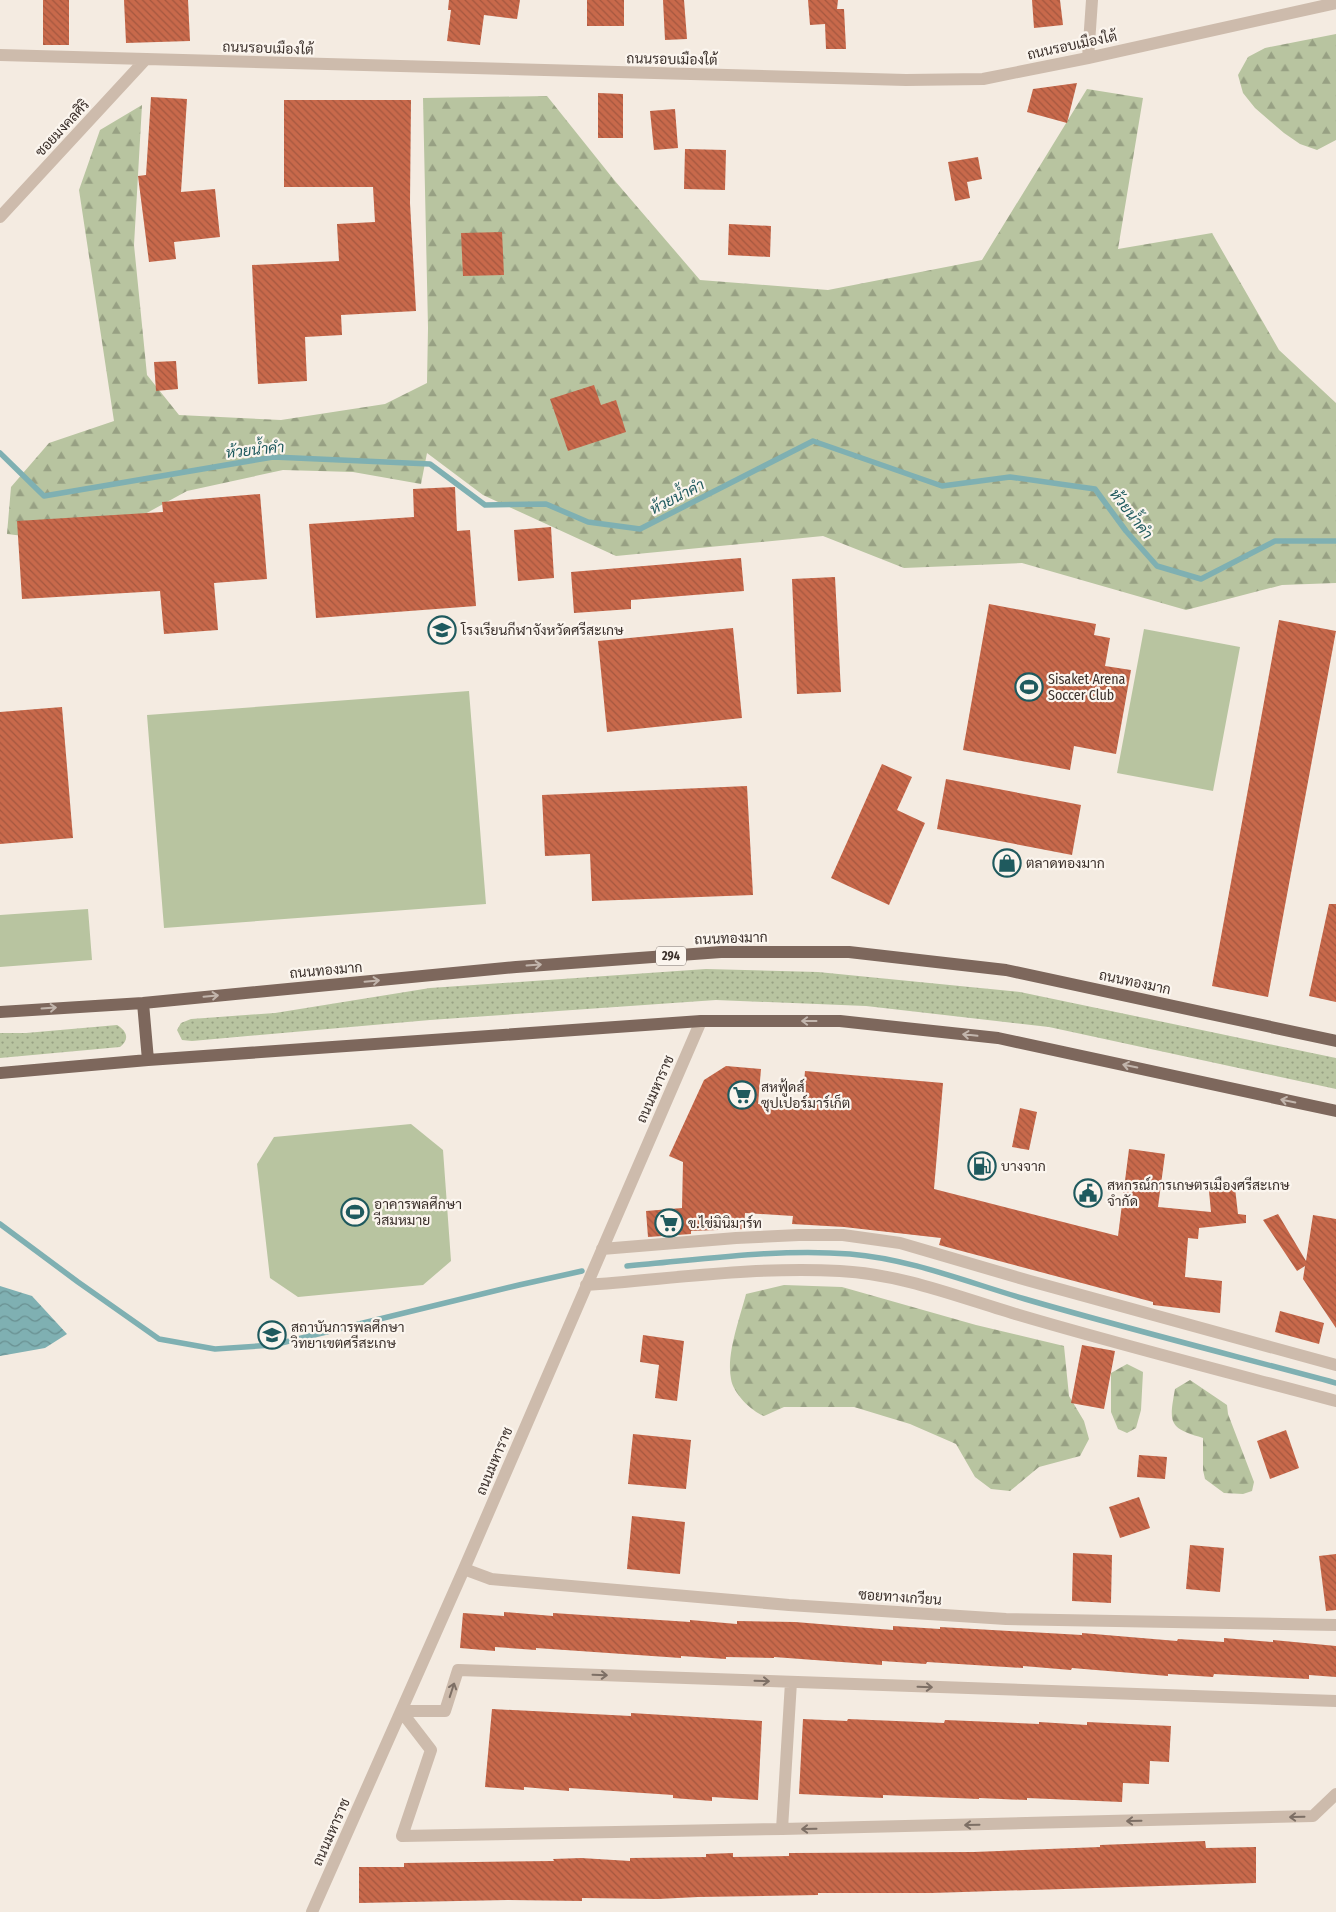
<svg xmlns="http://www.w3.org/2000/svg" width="1336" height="1912" font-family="'Fira Sans Condensed',Sarabun,sans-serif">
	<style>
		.grass { fill: url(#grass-dots) }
		.forest { fill: url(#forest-firs) }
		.park { fill: #b8c4a0 }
		.water { fill: url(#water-waves) }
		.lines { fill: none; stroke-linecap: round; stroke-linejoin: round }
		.stream { stroke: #7fb0b2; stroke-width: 5.5 }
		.building { fill: url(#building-back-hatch) }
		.street { stroke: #cdbbac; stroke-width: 12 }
		.primary { stroke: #7d675c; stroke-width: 12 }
		.oneway { stroke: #c2b5ac }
		.oneway2 { stroke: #7d6f65 }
		.labels { text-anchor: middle; stroke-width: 4.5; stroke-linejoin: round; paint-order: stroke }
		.shield { fill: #fbf5ee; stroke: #756b66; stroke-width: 1 }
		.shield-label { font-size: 12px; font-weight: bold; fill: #3b302b }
		.street-label { font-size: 14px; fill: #3b302b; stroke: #fbf5ee }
		.poi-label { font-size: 14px; fill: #3b302b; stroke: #fbf5ee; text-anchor: start }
		.water-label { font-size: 15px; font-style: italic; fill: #1f5a5e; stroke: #fbf5ee }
	</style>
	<defs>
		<pattern id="grass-dots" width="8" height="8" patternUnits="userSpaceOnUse" patternTransform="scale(1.25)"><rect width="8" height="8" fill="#b8c4a0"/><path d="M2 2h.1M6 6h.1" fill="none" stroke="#97a083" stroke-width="1.8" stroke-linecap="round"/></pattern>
		<pattern id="forest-firs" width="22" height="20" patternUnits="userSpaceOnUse" patternTransform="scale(1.25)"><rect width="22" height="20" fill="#b8c4a0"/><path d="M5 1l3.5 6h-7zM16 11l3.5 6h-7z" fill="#97a083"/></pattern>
		<pattern id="water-waves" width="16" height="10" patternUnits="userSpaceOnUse" patternTransform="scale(1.25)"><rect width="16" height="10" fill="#7fb0b2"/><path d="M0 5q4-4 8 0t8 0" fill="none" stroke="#699091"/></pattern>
		<pattern id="building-back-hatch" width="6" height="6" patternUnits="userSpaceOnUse" patternTransform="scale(1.25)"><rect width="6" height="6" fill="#c8694b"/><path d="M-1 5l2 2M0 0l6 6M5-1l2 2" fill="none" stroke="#a4573f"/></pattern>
	</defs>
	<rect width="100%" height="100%" fill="#f4ebe1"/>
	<path class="grass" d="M706,969L818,972L1020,992L1336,1058V1089L1049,1027L866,1006L716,1000L430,1020L192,1041L182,1040L177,1030L181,1023L191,1019L275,1013L430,988Z
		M117,1025C127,1031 130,1039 120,1047L0,1058V1033H26Z"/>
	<path class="forest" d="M1336,34V140L1317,150L1300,144L1284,133L1255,108L1243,93L1238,75L1248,57L1265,48Z
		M1087,89L1143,98L1118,249L1212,233L1279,350L1336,403V583L1282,585L1186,610L1022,563L904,568L823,536L616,556L483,495L427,453L421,484L353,472L283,470L187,491L90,544L7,534L11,487L49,443L114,421L79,190L100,130L142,105L134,245L147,375L179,415L281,420L385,404L427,383L428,328L423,98L547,96L615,181L700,280L828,290L982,260Z
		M784,1285L842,1287L976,1325L1064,1346L1069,1396L1084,1421L1089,1439L1080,1456L1039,1467L1010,1491L991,1489L975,1477L956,1444L910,1424L854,1407H784L764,1416C751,1411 733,1393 731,1379C726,1354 740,1318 746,1294Z
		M1127,1364L1143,1372L1141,1410L1136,1428L1127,1433L1118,1429L1111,1412V1373Z
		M1190,1380L1227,1405L1228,1414L1254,1482L1252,1491L1243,1494L1224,1493L1205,1479L1203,1470V1438C1168,1428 1169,1423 1175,1389Z"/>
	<path class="park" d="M1144,629L1240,647L1213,791L1117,773Z
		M469,691L486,904L164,928L147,715Z
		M88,909L92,960L0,967V915Z
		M411,1124L443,1150L451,1261L423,1285L298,1297L270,1278L257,1164L274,1137Z"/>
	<path class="water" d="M0,1286L32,1296L67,1334L45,1348L0,1356Z"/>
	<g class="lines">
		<path class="stream" d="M0,453L44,496L273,457L430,464L485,505L546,504L588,522L640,529L813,441L942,486L1010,477L1095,489L1126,531L1157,566L1201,579L1275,541H1336
			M0,1224L78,1282L159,1339L215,1349L273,1345L519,1285L582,1271
			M627,1266C699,1260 777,1248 850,1254C910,1259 967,1282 1025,1299C1128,1329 1232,1355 1336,1383"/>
	</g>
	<path class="building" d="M43,0H69V45H43Z
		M124,0H188L190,41L126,43Z
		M449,0H520L517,19L484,15L480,45L447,41L451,10H448Z
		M587,0H624V26H587Z
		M663,0H684L687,39L665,40Z
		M808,0H838L837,9H844L846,49H826L825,24L810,25Z
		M1032,0H1060L1063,25L1034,28Z
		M1077,83L1067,123L1027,112L1033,89Z
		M598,93L623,94V138H598Z
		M151,97L187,99L181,192L215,189L220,237L174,242L176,259L149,262L138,176L146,175Z
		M284,100H411L410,203L416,311L341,315L342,335L305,337L307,381L258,384L252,265L339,261L337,224L375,222L373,187H284Z
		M675,109L678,148L654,150L650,111Z
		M685,149L726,150L725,190L684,189Z
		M978,157L982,179L967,182L970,198L955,201L948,162Z
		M729,224L771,226L770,257L728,255Z
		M502,232L504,275L463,276L461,233Z
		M176,361L178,389L156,391L154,362Z
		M594,385L601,405L616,400L626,432L568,451L550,399Z
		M455,487L457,531L470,530L476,606L316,618L309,524L414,517L413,489Z
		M260,494L267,579L214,583L218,630L164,634L160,591L22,599L17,521L163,512L162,502Z
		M551,527L554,578L518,581L514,530Z
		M741,558L744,591L631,600V609L574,613L571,572Z
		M835,577L841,692L797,694L792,579Z
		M989,604L1096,624L1094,635L1110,638L1105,666L1131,670L1116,754L1074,746L1070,770L963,750Z
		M1279,620L1336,631L1268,997L1212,986Z
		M733,628L742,718L607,732L598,641Z
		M62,707L73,838L0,844V712Z
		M882,764L912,777L897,810L925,823L889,905L831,878Z
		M946,779L1081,805L1072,855L937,829Z
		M747,786L753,895L592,901L590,854L545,856L542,795Z
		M1329,904H1336V1002L1309,996Z
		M726,1066L761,1069L758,1104L802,1107L805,1071L943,1083L934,1189L1118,1236L1129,1149L1165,1154L1158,1207L1211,1212L1209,1191L1235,1188L1238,1214L1246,1215V1223L1199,1228L1198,1239L1188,1238L1185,1277L1222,1281L1220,1313L1153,1305V1302L939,1245L941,1238L844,1227L792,1224L793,1216L745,1213L744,1229L691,1231V1234L648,1237L646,1211L682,1208L683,1162L669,1156L704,1080Z
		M1020,1108L1037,1112L1029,1150L1012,1147Z
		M1278,1214L1306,1261L1313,1215L1336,1219V1328L1303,1279L1305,1266L1297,1271L1263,1220Z
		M1280,1311L1324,1323L1319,1344L1275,1332Z
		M643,1335L684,1341L677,1401L655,1398L659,1365L640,1362Z
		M1082,1345L1115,1351L1104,1409L1071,1403Z
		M1286,1430L1299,1468L1270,1479L1257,1441Z
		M633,1434L691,1440L686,1489L628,1484Z
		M1139,1455L1167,1457L1165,1479L1137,1477Z
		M1139,1497L1150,1528L1120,1538L1109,1507Z
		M632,1516L685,1522L680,1574L627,1569Z
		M1190,1545L1224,1548L1220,1592L1186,1589Z
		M1073,1553L1112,1555L1111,1603L1072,1601Z
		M1336,1554V1610L1326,1611L1319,1556Z
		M504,1612L553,1616V1613L598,1616L690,1622V1620L737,1624V1621L795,1622L893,1630V1626L940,1629V1627L1082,1635V1633L1177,1641L1178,1639L1224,1642V1638L1273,1642V1640L1336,1646V1677L1309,1675V1679L1214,1674L1213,1677L1168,1674V1676L1072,1668L1071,1670L1023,1666V1668L927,1662L926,1664L882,1661V1665L774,1657V1658L726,1657V1659L681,1656V1658L536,1648V1650L495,1647V1651L460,1648L463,1613L504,1616Z
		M492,1709L631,1716V1713L762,1721L758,1800L712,1797V1801L673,1798V1795L569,1788V1791L524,1787V1790L485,1787Z
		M803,1719L847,1721L848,1719L944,1723L945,1720L1039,1724V1722L1087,1725V1722L1171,1726L1169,1762L1150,1761L1149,1784L1123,1783L1122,1802L1027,1798V1800L979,1798V1799L883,1795V1798L799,1794Z
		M1205,1841L1206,1848L1256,1847V1883L932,1893H818V1895L698,1897L658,1899L582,1898V1901L508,1900L359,1903V1867H404V1863L554,1861L553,1859L581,1858L630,1861V1858L706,1857V1854L733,1853V1857L789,1856V1853L974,1852L1100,1847V1845Z"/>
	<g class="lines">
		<path class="street" d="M0,55L906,80L983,79L1088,58L1336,3
			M1088,58L1092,0
			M0,217L146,59
			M602,1249L736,1238L799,1235H843L900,1243L1030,1281L1336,1365
			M586,1285C670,1279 756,1266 840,1271C902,1274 961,1298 1019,1315C1124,1346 1231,1373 1336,1401
			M464,1569L491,1579L789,1605L1006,1619L1336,1625
			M401,1711L431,1750L402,1836L782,1829L1313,1816L1336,1794
			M401,1711H445L458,1670L1336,1701
			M782,1829L791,1682
			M312,1912L464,1569L701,1021"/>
		<path class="primary" d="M143,1003L148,1060
			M0,1012L143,1003L516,967L721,952H849L1006,970L1336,1041
			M0,1073L148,1060L701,1021H840L998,1038L1336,1111"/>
	</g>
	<defs><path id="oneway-shaft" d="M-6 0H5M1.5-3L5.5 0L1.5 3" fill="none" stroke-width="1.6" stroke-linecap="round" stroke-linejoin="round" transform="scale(1.25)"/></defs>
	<g class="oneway">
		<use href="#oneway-shaft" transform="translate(534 965) rotate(-4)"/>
		<use href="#oneway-shaft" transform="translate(372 981) rotate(-5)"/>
		<use href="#oneway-shaft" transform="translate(211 996) rotate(-5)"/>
		<use href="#oneway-shaft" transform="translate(49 1008) rotate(-4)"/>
		<use href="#oneway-shaft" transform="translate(809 1021) rotate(180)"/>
		<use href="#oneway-shaft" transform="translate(970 1035) rotate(-174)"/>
		<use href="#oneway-shaft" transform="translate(1130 1066) rotate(-168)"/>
		<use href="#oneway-shaft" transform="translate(1288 1101) rotate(-168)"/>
	</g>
	<g class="oneway2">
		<use href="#oneway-shaft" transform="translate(600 1675) rotate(2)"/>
		<use href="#oneway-shaft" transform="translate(762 1681) rotate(2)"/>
		<use href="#oneway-shaft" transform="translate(925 1687) rotate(2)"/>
		<use href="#oneway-shaft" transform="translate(452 1690) rotate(-72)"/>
		<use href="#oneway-shaft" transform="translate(1297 1817) rotate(179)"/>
		<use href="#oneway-shaft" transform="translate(1134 1821) rotate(179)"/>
		<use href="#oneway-shaft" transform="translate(972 1825) rotate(179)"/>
		<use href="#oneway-shaft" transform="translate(809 1829) rotate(179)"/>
	</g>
	<defs>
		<g id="university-ring" transform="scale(1.4375)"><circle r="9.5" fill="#fbf5ee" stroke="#1f5a5e" stroke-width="1.5"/><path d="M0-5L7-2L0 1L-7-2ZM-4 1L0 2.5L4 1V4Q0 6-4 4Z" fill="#1f5a5e"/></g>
		<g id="stadium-ring" transform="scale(1.4375)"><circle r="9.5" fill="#fbf5ee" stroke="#1f5a5e" stroke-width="1.5"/><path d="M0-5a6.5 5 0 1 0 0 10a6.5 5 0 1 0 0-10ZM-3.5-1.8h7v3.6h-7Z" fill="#1f5a5e"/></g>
		<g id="shop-ring" transform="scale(1.4375)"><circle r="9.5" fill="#fbf5ee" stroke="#1f5a5e" stroke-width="1.5"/><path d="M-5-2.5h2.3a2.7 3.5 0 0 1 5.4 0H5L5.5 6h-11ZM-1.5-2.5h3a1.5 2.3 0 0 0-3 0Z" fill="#1f5a5e"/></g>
		<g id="supermarket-ring" transform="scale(1.4375)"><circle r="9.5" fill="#fbf5ee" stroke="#1f5a5e" stroke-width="1.5"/><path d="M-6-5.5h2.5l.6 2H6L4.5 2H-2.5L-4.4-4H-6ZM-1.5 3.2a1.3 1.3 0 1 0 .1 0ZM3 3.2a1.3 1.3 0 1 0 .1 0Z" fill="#1f5a5e"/></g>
		<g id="fuel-ring" transform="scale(1.4375)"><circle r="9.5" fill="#fbf5ee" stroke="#1f5a5e" stroke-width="1.5"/><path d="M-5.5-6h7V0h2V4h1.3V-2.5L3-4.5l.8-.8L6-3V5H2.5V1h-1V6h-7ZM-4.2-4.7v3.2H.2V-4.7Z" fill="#1f5a5e"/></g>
		<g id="civic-ring" transform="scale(1.4375)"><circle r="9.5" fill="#fbf5ee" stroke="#1f5a5e" stroke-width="1.5"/><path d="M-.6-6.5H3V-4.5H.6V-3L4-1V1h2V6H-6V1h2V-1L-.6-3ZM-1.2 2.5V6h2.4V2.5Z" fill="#1f5a5e"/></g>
	</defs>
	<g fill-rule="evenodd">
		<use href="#university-ring" x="442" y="630"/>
		<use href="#stadium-ring" x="1029" y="687"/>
		<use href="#shop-ring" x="1007" y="863"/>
		<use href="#supermarket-ring" x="742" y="1095"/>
		<use href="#fuel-ring" x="982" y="1166"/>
		<use href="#civic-ring" x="1088" y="1193"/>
		<use href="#stadium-ring" x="355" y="1212"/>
		<use href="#supermarket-ring" x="669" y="1223"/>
		<use href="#university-ring" x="272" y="1335"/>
	</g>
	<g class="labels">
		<rect class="shield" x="656" y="946.5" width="30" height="19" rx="4"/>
		<g class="shield-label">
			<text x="671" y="960">294</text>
		</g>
		<g class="street-label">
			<text transform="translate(1072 45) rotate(-12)" y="5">ถนนรอบเมืองใต้</text>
			<text transform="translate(268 48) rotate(2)" y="5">ถนนรอบเมืองใต้</text>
			<text transform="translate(672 59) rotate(1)" y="5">ถนนรอบเมืองใต้</text>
			<text transform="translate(62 128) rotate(-47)" y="5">ซอยมงคลศิริ</text>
			<text transform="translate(731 938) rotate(-2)" y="5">ถนนทองมาก</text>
			<text transform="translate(326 970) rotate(-5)" y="5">ถนนทองมาก</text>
			<text transform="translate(1135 982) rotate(12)" y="5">ถนนทองมาก</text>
			<text transform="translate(655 1089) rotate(-66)" y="5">ถนนมหาราช</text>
			<text transform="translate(494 1461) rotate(-67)" y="5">ถนนมหาราช</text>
			<text transform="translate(900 1597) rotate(4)" y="5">ซอยทางเกวียน</text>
			<text transform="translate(331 1832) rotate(-66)" y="5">ถนนมหาราช</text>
		</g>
		<g class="poi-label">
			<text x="461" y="635">โรงเรียนกีฬาจังหวัดศรีสะเกษ</text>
			<text x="1048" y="684">Sisaket Arena<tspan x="1048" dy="16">Soccer Club</tspan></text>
			<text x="1026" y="868">ตลาดทองมาก</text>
			<text x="761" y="1092">สหฟู้ดส์<tspan x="761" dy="16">ซุปเปอร์มาร์เก็ต</tspan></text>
			<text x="1001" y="1171">บางจาก</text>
			<text x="1107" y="1190">สหกรณ์การเกษตรเมืองศรีสะเกษ<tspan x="1107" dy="16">จำกัด</tspan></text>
			<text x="374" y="1209">อาคารพลศึกษา<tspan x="374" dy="16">วีสมหมาย</tspan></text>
			<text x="688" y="1228">ข.ไข่มินิมาร์ท</text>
			<text x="291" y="1332">สถาบันการพลศึกษา<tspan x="291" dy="16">วิทยาเขตศรีสะเกษ</tspan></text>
		</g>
		<g class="water-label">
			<text transform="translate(255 450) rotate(-6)" y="5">ห้วยน้ำคำ</text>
			<text transform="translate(677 497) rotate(-27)" y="5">ห้วยน้ำคำ</text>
			<text transform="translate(1131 514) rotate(52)" y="5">ห้วยน้ำคำ</text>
		</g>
	</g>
</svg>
